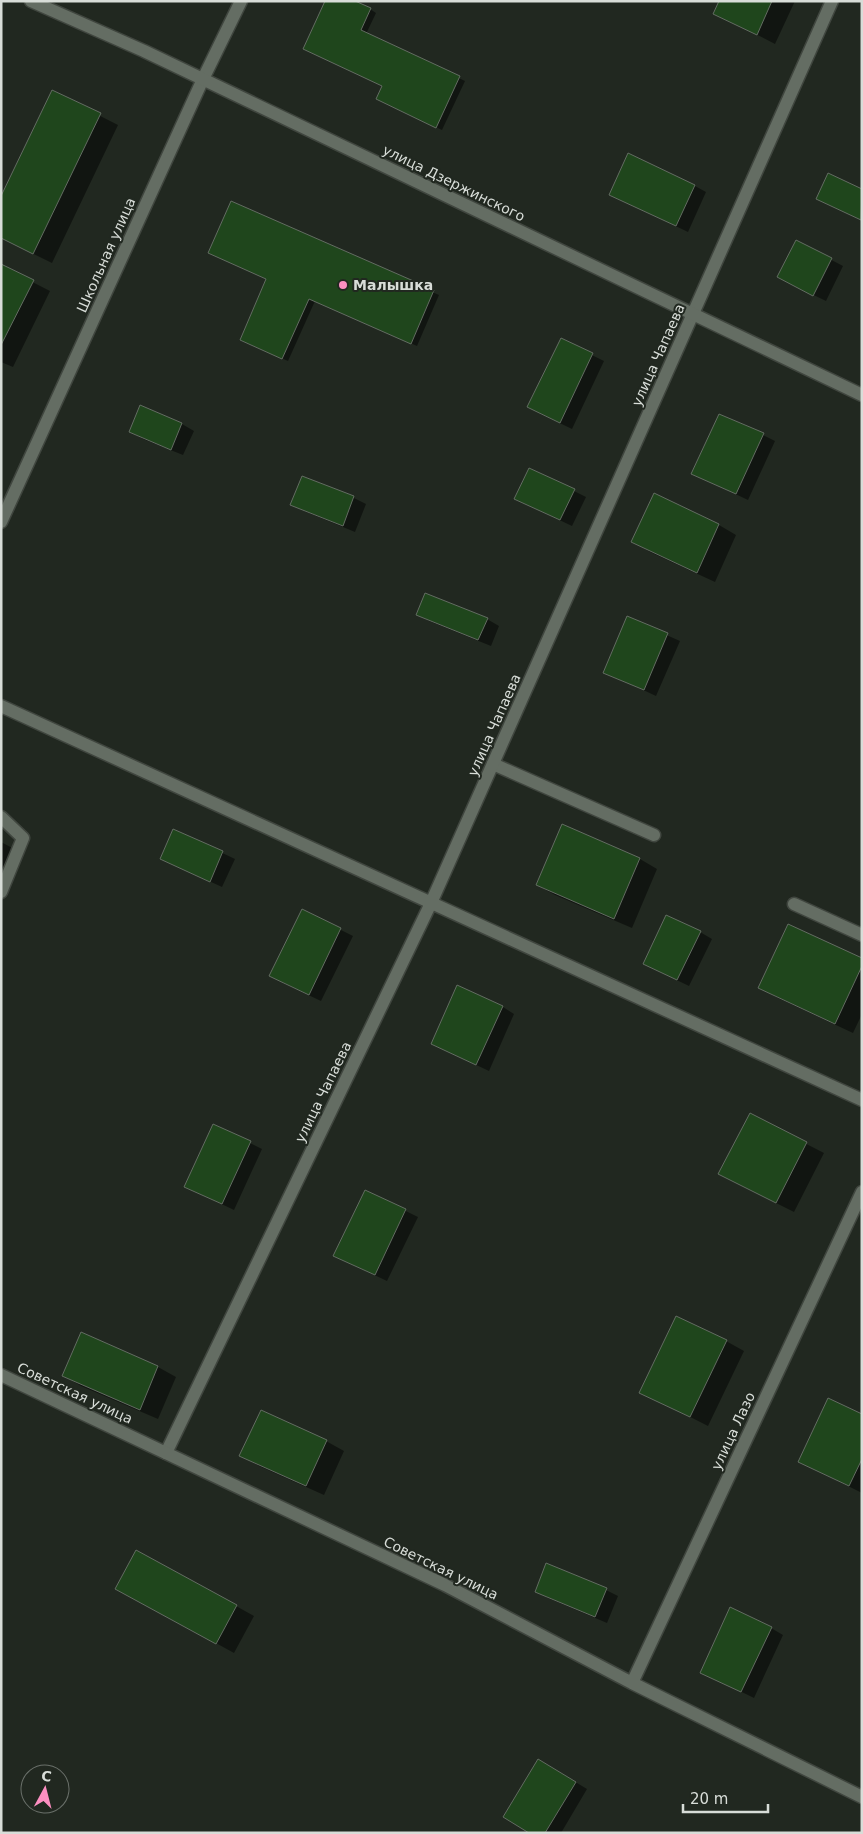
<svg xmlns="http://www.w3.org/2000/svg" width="863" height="1834" font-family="'DejaVu Sans',sans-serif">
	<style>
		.shadow { fill: #0007 }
		.building { fill: #1f461c; stroke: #636c62 }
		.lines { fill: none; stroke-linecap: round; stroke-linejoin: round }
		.service-casing { stroke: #40463f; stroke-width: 15 }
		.minor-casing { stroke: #40463f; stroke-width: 15 }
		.tertiary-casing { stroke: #40463f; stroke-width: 15 }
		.service { stroke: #646d63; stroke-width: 12 }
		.minor { stroke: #646d63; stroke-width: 12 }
		.tertiary { stroke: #646d63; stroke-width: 12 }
		.poi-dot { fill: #fc8fc1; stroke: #212820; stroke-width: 2 }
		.labels { text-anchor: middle; stroke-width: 4; stroke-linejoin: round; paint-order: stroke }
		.street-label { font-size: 14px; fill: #d8ddd8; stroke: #212820 }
		.poi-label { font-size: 14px; font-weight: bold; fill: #d8ddd8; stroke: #212820; text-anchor: start }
	</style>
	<rect width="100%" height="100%" fill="#212820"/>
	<path class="shadow" d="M721,1H795L775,44L715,13Z
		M370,9L376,13L366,34L465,81L442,130L383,102L384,86L310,52Z
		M53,92L118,125L52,263L1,238V199Z
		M695,186L706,192L688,232L611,195Z
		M232,203L439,295L417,346L315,301L288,361L247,343L268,279Z
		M797,242L843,266L826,301L791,284Z
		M1,266L50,291L13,367L1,362Z
		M561,340L604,361L572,429L541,414Z
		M141,407L182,424L194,431L183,455L143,439L131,432Z
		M763,435L775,441L748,500L693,474Z
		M530,469L586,497L572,526L528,505Z
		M303,477L354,498L366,504L355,532L304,511L292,504Z
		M654,495L719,525L736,535L715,582L650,552L632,541Z
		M417,614L487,619L499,626L491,646L429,621Z
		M628,618L680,641L656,696L605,672Z
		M562,826L640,859L657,869L632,928L555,895L537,885Z
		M174,830L235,859L222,887L161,859Z
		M1,842L18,851L1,890Z
		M303,911L353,936L321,1001L283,983Z
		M700,932L712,939L689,986L656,970Z
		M862,960V1014L853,1033L778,998L760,988Z
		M503,1007L514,1014L489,1071L432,1044Z
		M750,1115L824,1153L794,1212L738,1184Z
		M250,1143L262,1149L234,1210L186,1187Z
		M365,1191L418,1217L387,1281L347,1262Z
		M81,1334L158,1367L176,1377L158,1419L81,1386L64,1376Z
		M726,1341L744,1351L708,1426L641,1392Z
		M862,1415V1493L800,1462Z
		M326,1441L344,1451L324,1495L259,1466L241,1455Z
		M547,1565L606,1590L618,1596L607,1623L548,1598L536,1591Z
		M134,1598L236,1606L254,1616L234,1653Z
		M771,1628L783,1635L754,1698L701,1672Z
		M539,1760L587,1789L561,1833H532Z"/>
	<path class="building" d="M325,1H355L371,8L361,30L460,76L436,128L376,99L382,86L303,49Z
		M719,1H772L757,35L713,14Z
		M52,90L101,113L33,254L1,238V196Z
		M628,153L695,185L676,226L609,195Z
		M828,173L862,189L861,220L816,199Z
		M231,201L434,290L411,344L309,299L282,359L240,340L266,279L208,253Z
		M796,240L832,258L813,296L777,277Z
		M1,264L34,280L1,345Z
		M561,338L593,353L560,423L527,407Z
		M140,405L182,423L171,450L129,432Z
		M719,414L764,433L736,494L691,474Z
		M529,468L575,489L560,520L514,499Z
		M302,476L354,496L343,526L290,505Z
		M654,493L719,524L697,573L631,542Z
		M425,593L488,618L478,640L416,615Z
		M627,616L668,633L644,690L603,673Z
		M562,824L640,858L614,919L536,885Z
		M173,829L223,851L210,882L160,859Z
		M302,909L341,928L309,995L269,976Z
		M666,915L701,931L677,980L643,964Z
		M788,924L862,958V966L835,1024L758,988Z
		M457,985L503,1006L476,1065L431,1044Z
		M750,1113L807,1142L776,1203L718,1174Z
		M213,1124L251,1141L222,1204L184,1187Z
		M365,1190L406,1209L375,1275L333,1256Z
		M676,1316L727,1340L690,1417L639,1393Z
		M81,1332L158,1366L140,1410L62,1376Z
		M828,1398L862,1414V1459L849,1486L798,1462Z
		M261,1410L327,1440L306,1486L239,1456Z
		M136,1550L237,1605L216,1644L115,1589Z
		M546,1563L607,1588L595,1617L535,1592Z
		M730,1607L772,1627L741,1692L700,1673Z
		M538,1759L576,1782L545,1833H529L503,1817Z"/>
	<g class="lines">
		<g class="service-casing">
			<path id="service" d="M493,764L654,835
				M1,817L23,838L1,892
				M794,904L862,935"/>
		</g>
		<g class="minor-casing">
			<path id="minor" d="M1,522L203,79L241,1
				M1,706L862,1100
				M166,1453L431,903L832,1"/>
		</g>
		<g class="tertiary-casing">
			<path id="tertiary" d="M31,1L144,51L862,395
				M1,1375L445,1585L632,1683L862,1797
				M632,1683L862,1192"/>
		</g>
		<use href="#service" class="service"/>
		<use href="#minor" class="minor"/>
		<use href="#tertiary" class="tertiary"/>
	</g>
	<circle class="poi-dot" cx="343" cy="285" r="5"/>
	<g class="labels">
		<g class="street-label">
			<text transform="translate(454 183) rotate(26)" y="5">улица Дзержинского</text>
			<text transform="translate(106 255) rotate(-66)" y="5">Школьная улица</text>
			<text transform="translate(658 355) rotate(-66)" y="5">улица Чапаева</text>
			<text transform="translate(494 725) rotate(-66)" y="5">улица Чапаева</text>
			<text transform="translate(323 1092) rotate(-64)" y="5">улица Чапаева</text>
			<text transform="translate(75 1393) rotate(25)" y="5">Советская улица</text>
			<text transform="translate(733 1431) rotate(-65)" y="5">улица Лазо</text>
			<text transform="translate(441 1568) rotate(26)" y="5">Советская улица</text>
		</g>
		<g class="poi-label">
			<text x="353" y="290">Малышка</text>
		</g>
	</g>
	<rect width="863" height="1834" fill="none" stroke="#d8ddd8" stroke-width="5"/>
	<g transform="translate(45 1789) rotate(7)"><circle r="24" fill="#212820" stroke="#6a706a"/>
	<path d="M0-4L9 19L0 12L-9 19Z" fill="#fc8fc1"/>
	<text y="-8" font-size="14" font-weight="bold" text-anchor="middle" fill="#d8ddd8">С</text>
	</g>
	<path d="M683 1804v8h85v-8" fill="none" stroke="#d8ddd8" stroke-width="2.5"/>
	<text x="690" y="1804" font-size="15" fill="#d8ddd8" stroke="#212820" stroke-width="4" paint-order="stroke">20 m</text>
</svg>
